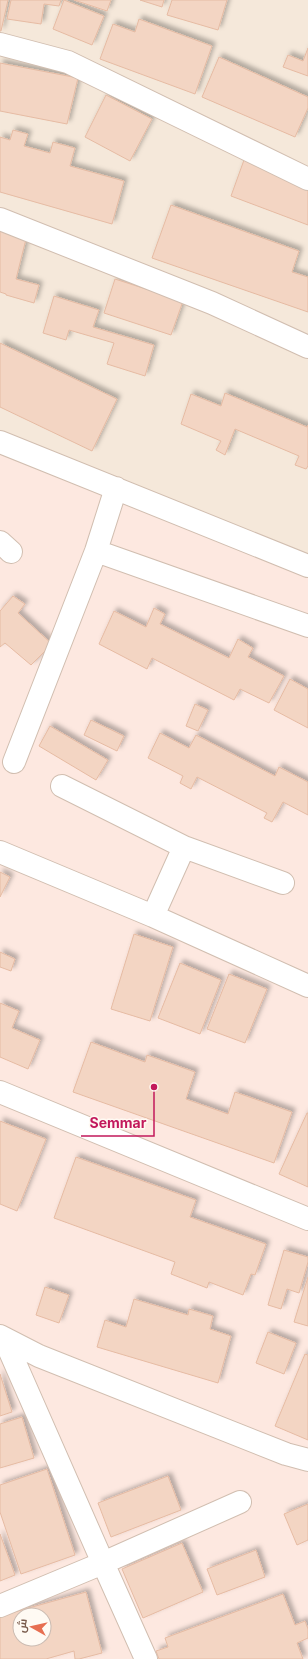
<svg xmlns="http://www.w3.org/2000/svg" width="308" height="1659" font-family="Inter,Cairo,sans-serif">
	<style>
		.residential { fill: #f5e8da }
		.commercial { fill: #fde8e0; fill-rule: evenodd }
		.building { fill: #f3d5c3; stroke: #e6bba3; fill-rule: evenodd; filter: url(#shadow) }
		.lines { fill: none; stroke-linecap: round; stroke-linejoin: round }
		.minor-casing { stroke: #d1beb0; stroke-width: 24 }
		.minor { stroke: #fff; stroke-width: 22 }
		.leader { fill: none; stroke: #c2185b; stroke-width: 1.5 }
		.callout-dot { fill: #c2185b; stroke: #fffaf3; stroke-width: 1.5 }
		.callout-label { font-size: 14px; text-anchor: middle; font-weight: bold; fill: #c2185b; stroke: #fffaf3; stroke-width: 3; stroke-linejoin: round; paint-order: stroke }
	</style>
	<defs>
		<filter id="shadow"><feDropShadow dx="3.5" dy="-3.5" stdDeviation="2" flood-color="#0004"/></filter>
	</defs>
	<rect width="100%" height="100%" fill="#fdf6ec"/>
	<path class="residential" d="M0,0H308V982L0,862Z"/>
	<path class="commercial" d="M0,432L308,559V1659H0ZM20,1615H44V1639H20Z"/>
	<path class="building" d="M0,0H8L1,31H0Z
		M11,0H61L59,6L44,4L41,24L7,19Z
		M64,0L104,16L92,45L53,29Z
		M74,0H111L107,11Z
		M140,0H164L162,7Z
		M172,0H227L218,30L167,15Z
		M139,19L212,46L195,94L100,59L113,24L135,32Z
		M308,48V76L283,67L288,55L303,61Z
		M219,57L308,97V108L295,137L202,97Z
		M0,63L78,78L67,124L0,111Z
		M106,95L152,119L130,161L85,137Z
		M13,130L28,134L24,146L50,153L53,142L75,148L70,166L124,181L112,224L0,192V137L10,140Z
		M244,160L308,184V225L231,196Z
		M171,205L299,251L292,272L308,277V312L152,258Z
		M0,228L27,235L16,279L39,285L34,303L6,295V294L0,292Z
		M115,279L183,301L171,335L104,313Z
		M54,296L99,310L93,327L154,345L145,376L107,364L114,343L69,330L66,340L43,333Z
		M0,343L117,399L92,451L0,407Z
		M225,393L307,427L308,425V466L306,469L295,465L299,456L235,429L225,455L216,450L221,441L181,424L191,394L221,406Z
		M13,596L25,604L18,613L52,644L31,665L5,643L0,647V611Z
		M154,608L165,614L160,624L229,658L238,639L253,648L248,657L284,676L269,703L240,689L234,700L152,658L147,669L99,644L114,611L146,627Z
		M290,679L308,689V728L274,710Z
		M195,704L208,710L198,731L186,726Z
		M91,720L124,736L117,751L84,735Z
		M50,726L108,760L96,780L39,746Z
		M160,733L189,748L196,735L275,776L279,767L308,782V815L283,802L272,822L264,818L267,813L197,777L191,789L180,783L183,776L148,758Z
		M0,872L10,877L0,897Z
		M134,934L173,947L150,1021L111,1009Z
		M0,952L15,959L11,971L0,967Z
		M180,963L221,980L200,1034L158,1018Z
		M229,974L267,989L245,1043L207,1029Z
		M0,1003L19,1011L12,1028L40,1040L28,1069L0,1057Z
		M91,1042L145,1062L147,1055L195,1072L186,1099L228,1114L235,1092L292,1112L274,1163L73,1092Z
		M307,1113H308V1187L279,1174Z
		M0,1121L46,1139L17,1211L0,1204Z
		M76,1157L196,1200L190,1217L266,1244L255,1275L251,1274L243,1295L209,1282L207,1288L171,1274L175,1262L54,1218Z
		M284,1250L308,1257V1262L299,1293L287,1289L281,1309L268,1305Z
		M308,1277V1326L294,1322Z
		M45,1287L69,1295L59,1323L36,1315Z
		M134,1299L188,1315L189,1309L213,1316L210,1329L231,1336L218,1383L97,1347L105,1320L126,1327Z
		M268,1332L296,1343L284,1374L256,1363Z
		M305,1354L308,1355V1440L275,1426Z
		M0,1374L12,1412L0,1416Z
		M22,1417L34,1458L0,1468V1424Z
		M47,1469L75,1555L21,1574L0,1512V1485Z
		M168,1476L181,1510L111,1537L98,1503Z
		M308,1504V1540L297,1545L284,1514Z
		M0,1534L15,1575L0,1581Z
		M182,1543L203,1592L143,1618L122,1569Z
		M256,1550L265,1577L217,1595L207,1569Z
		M86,1592L102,1653L79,1659H75L74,1651L46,1659H0V1616ZM20,1615H44V1639H20Z
		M283,1594L295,1625L305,1621L308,1629V1638L297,1643L303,1659H159L156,1651L168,1647L165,1638Z"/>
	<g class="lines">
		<g class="minor-casing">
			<path id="minor" d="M0,44L68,62L308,179
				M0,219L212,303L308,347
				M0,442L308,566
				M0,542L11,552
				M96,551L308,626
				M14,762L96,551L116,488
				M62,786L184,847L283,883
				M0,852L153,916L308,986
				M153,916L184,847
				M0,1092L308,1219
				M0,1336L39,1356L286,1454L308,1460
				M4,1338L103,1563L240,1502
				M0,1606L103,1563L146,1659"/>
		</g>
		<use href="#minor" class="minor"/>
	</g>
	<path class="leader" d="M154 1087L154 1136H81"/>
	<circle class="callout-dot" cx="154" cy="1087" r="4"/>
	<g class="callout-label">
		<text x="118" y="1128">Semmar</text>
	</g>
	<g transform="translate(32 1627) rotate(278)"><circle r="19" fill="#fffaf3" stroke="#cabbb1"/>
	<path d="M0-3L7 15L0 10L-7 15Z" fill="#e76f51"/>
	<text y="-6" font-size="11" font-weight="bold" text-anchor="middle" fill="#7a5c4d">ش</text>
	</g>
</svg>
